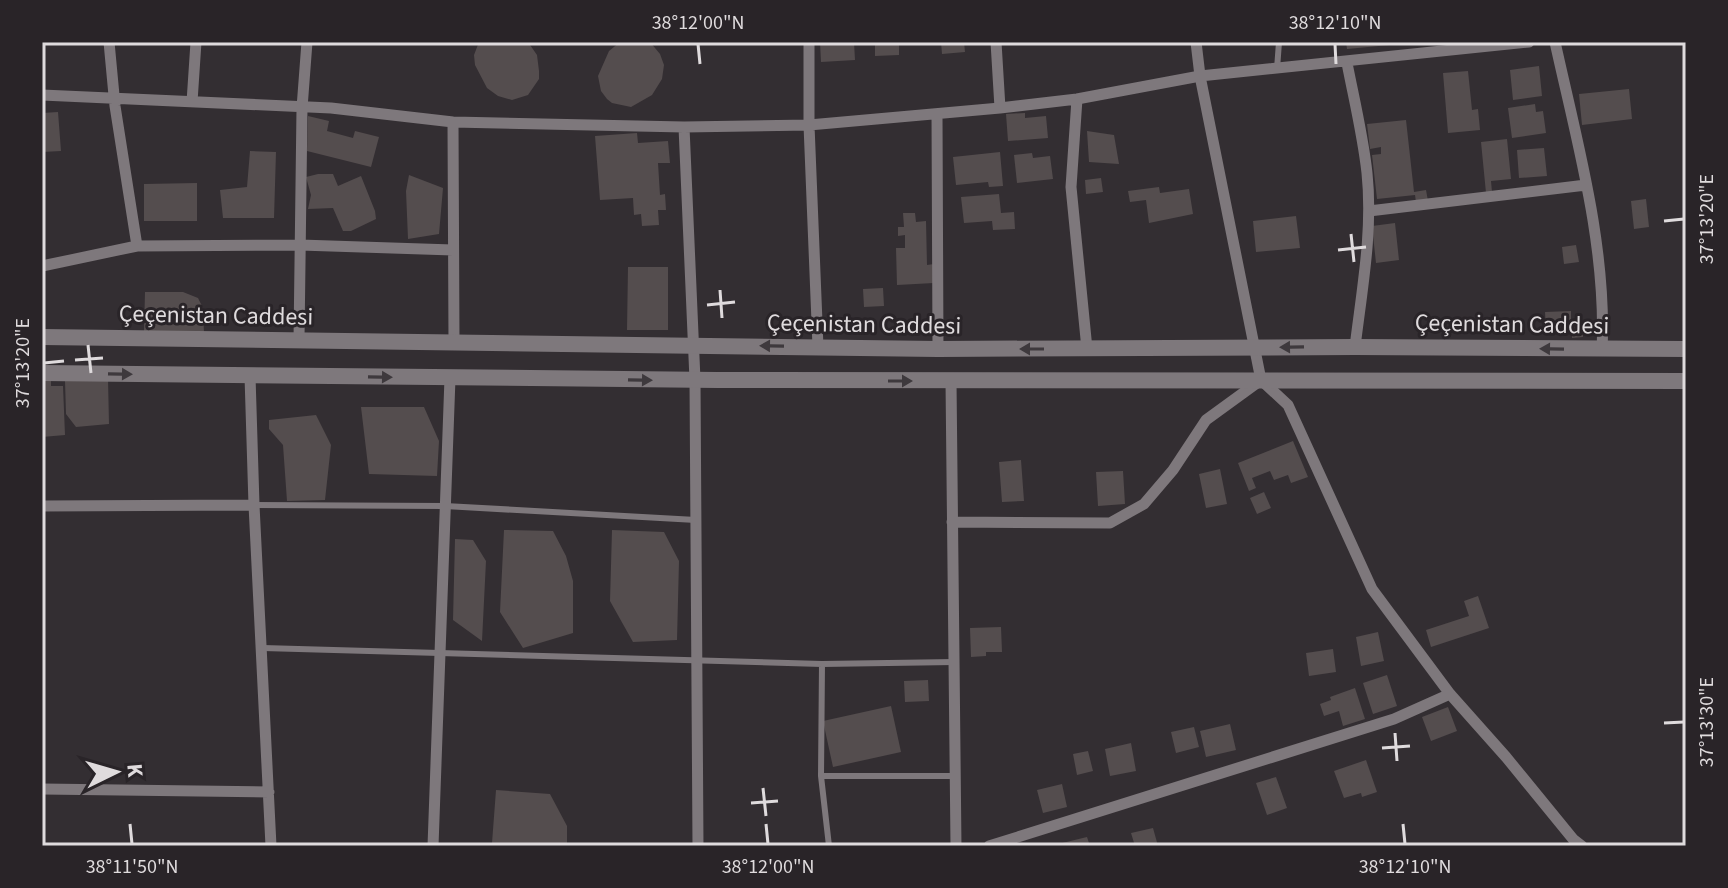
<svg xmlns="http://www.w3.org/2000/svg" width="1728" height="888" font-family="'Source Sans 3',sans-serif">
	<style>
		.building { fill: #544d4e }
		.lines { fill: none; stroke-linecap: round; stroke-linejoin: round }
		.service { stroke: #7e787c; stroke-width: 6 }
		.minor { stroke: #7e787c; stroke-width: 11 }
		.secondary { stroke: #7e787c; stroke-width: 16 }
		.oneway { fill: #3e393d }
		.ticks { fill: none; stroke: #dfdbdd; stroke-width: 3 }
		.labels { text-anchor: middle; stroke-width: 6; stroke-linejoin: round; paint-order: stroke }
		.street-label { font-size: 24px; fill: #dfdbdd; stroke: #292428 }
		.neatline { fill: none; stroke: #dfdbdd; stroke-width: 3 }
		.ticks-label { font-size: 20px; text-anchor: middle; fill: #dfdbdd }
	</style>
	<rect width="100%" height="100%" fill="#332e32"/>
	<path class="building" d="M479,42H528L537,55L539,71V79L528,95L512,100L498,96L487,88L475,65L474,55Z
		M620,42H650L660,54L664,65L662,79L652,95L631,107L612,103L607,99L601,91L598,76L609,51Z
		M820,42H854L855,60L821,62Z
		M875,42H899V55L875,56Z
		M941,42H964L965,52L942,54Z
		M1346,42H1400V44L1347,49Z
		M1539,66L1542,96L1513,100L1510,70Z
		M1468,71L1472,110L1478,109L1480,130L1448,133L1443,73Z
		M1629,89L1632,119L1582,125L1579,94Z
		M1535,104L1536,112L1543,111L1546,133L1512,138L1508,108Z
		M58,112L61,151L42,152V113Z
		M1025,113V118L1046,116L1048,138L1008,141L1006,114Z
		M308,116L329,121L327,131L353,138L355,131L379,137L371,167L307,151Z
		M1406,120L1414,192L1426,190L1428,201L1416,202L1415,195L1377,199L1372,155L1381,154V147L1370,149L1367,124Z
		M1087,131L1114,135L1119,164L1089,162Z
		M637,133L638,143L668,141L670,163H658L660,195L665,194L666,210H658L659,225L642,226L641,214L634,215L633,198L600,200L595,136Z
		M1507,139L1511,179L1491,181L1492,192L1486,193L1481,142Z
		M1544,148L1547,176L1519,178L1517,150Z
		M250,151L276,152L274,218H223L220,190L247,187Z
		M1000,152L1003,186L989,187L988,182L956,185L953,157Z
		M1032,153L1033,158L1050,156L1053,179L1017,183L1014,155Z
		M318,174H333L338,186L361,176L375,211L376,219L351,231H343L333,208L308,209L311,195L306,177Z
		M409,175L443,188L439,234L408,239L406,191Z
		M1101,178L1103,192L1086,194L1085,180Z
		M197,183V221H144V184Z
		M1159,187L1160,193L1189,189L1193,214L1149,223L1146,200L1130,202L1128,191Z
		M999,194L1001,213L1014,212L1015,229L993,230L992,221L964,223L961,197Z
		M1646,199L1649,227L1634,229L1631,201Z
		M903,213H915L916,222L926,221L927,265L934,264V283L897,285L896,248H905V235L898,236V227H904Z
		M1296,216L1300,248L1256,252L1253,221Z
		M1395,223L1399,260L1376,263L1372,226Z
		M1576,245L1579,262L1564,264L1562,247Z
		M628,267H668V330H627Z
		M883,288L884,306L864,307L863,289Z
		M145,292H183L198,298L203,308L204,333L144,331Z
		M1571,311V320H1582L1583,337L1572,338V328L1546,329L1545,312Z
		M51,376V386H63L65,435L42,437V377Z
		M108,379L109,424L76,427L66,414L65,381Z
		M361,407H424L439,441L437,476L369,474Z
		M316,415L331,445L325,500L287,501L283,445L269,429V420Z
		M1293,441L1308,477L1291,483L1288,475L1274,480L1270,471L1252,478L1256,488L1249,491L1238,463Z
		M1021,460L1024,501L1002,502L999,462Z
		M1220,469L1227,504L1206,508L1199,474Z
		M1123,471L1125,504L1098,506L1096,472Z
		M1264,492L1271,508L1257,514L1250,498Z
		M504,530L553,531L566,556L573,581V633L523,648L500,612Z
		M612,530L664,532L679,561L677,640L633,642L610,601Z
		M455,539L473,540L486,561L482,641L453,620Z
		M1478,596L1489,628L1431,647L1426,630L1469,616L1464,601Z
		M1001,627L1002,652H986V656L971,657L970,628Z
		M1378,632L1384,661L1361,666L1356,637Z
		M1333,649L1336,672L1309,676L1306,653Z
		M1387,675L1397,706L1373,714L1363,683Z
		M928,680L929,701L905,702L904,681Z
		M1355,688L1365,719L1343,726L1339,711L1324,716L1320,704L1331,700L1330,697Z
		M891,706L901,752L833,767L823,721Z
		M1448,707L1457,731L1431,741L1422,717Z
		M1230,724L1236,750L1206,757L1200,731Z
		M1194,727L1199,747L1176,753L1171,732Z
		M1131,743L1136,771L1110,776L1105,749Z
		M1088,751L1093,771L1077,775L1073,754Z
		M1366,760L1377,792L1362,797L1361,793L1344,798L1334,771Z
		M1276,777L1287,808L1267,815L1256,783Z
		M1062,784L1067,807L1043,813L1037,790Z
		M496,790L550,794L567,826V846H494L492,843Z
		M1153,828L1158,846H1135L1131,833Z
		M1087,837L1090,846H1055L1054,845Z"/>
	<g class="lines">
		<path class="service" d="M1277,69L1279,42
			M254,505L445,506L696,520
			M263,648L822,664L954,662
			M822,664L821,776L829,846
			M821,776H955"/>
		<path class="minor" d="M109,42L115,106L137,246
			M809,42V125L818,347
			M996,42L1000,108
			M1196,42L1200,76L1261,380L1288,405L1372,589L1450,694L1506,757L1573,839L1582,846
			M1555,42C1577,142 1607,247 1602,350
			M1347,63C1354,99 1363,136 1367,173C1373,231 1362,289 1355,347
			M42,95L331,108L453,122L684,127L809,125L1000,108L1077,99L1200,76L1529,42
			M1077,99L1071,187L1087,349
			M192,102L196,42
			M937,114L938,349
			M453,122L454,342
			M684,127L695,380L698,846
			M1369,211L1586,185
			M42,266L137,246L300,245L453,250
			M299,340L302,108L307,42
			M250,376L254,505L271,846
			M951,381L956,846
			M42,506L254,505
			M952,522L1110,523L1144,504L1173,470L1206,420L1261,380
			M42,789L269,792
			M433,846L450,378
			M989,846L1394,719L1450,694"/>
		<path class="secondary" d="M42,337L938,349L1355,347L1686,349
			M42,373L717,380L1686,381"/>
	</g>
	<defs><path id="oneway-solid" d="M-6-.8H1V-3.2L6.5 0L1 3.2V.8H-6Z" transform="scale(2)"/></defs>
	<g class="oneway">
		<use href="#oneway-solid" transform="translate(772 346) rotate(-179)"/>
		<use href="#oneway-solid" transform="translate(1292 347) rotate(179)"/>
		<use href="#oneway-solid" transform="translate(1032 349) rotate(-180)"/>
		<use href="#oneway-solid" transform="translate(1552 349) rotate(-179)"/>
		<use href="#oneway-solid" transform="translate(120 374) rotate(1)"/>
		<use href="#oneway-solid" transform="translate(380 377) rotate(1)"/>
		<use href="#oneway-solid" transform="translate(640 380) rotate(1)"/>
		<use href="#oneway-solid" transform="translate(900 381)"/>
	</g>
	<path class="ticks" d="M698,44L700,64M1335,44L1336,64M1664,221L1684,219M1351,234L1354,262M1338,250L1366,247M720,290L722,318M707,305L735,302M88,345L91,373M75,360L103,358M44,363L64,361M1664,723L1684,722M1395,733L1397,761M1382,748L1410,746M763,788L766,816M751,803L778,801M130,824L132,844M766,824L768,844M1403,824L1405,844"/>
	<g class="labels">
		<g class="street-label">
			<text transform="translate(216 315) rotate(1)" y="8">Çeçenistan Caddesi</text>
			<text transform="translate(864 324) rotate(1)" y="8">Çeçenistan Caddesi</text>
			<text transform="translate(1512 324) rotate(1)" y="8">Çeçenistan Caddesi</text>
		</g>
	</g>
	<rect width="1728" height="888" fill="none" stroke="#292428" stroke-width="88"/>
	<g transform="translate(116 772) rotate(85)" stroke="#292428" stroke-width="6" paint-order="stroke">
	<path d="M0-6L14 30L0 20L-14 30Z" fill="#dfdbdd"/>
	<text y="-12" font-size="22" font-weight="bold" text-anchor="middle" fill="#dfdbdd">K</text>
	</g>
	<rect x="44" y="44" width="1640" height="800" class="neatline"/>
	<g class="ticks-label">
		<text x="698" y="29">38°12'00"N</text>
		<text x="1335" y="29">38°12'10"N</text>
		<text transform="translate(1706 219) rotate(-90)" y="7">37°13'20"E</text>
		<text transform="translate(22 363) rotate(-90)" y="7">37°13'20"E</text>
		<text transform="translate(1706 722) rotate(-90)" y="7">37°13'30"E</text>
		<text x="132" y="873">38°11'50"N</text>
		<text x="768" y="873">38°12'00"N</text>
		<text x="1405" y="873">38°12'10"N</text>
	</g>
</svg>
